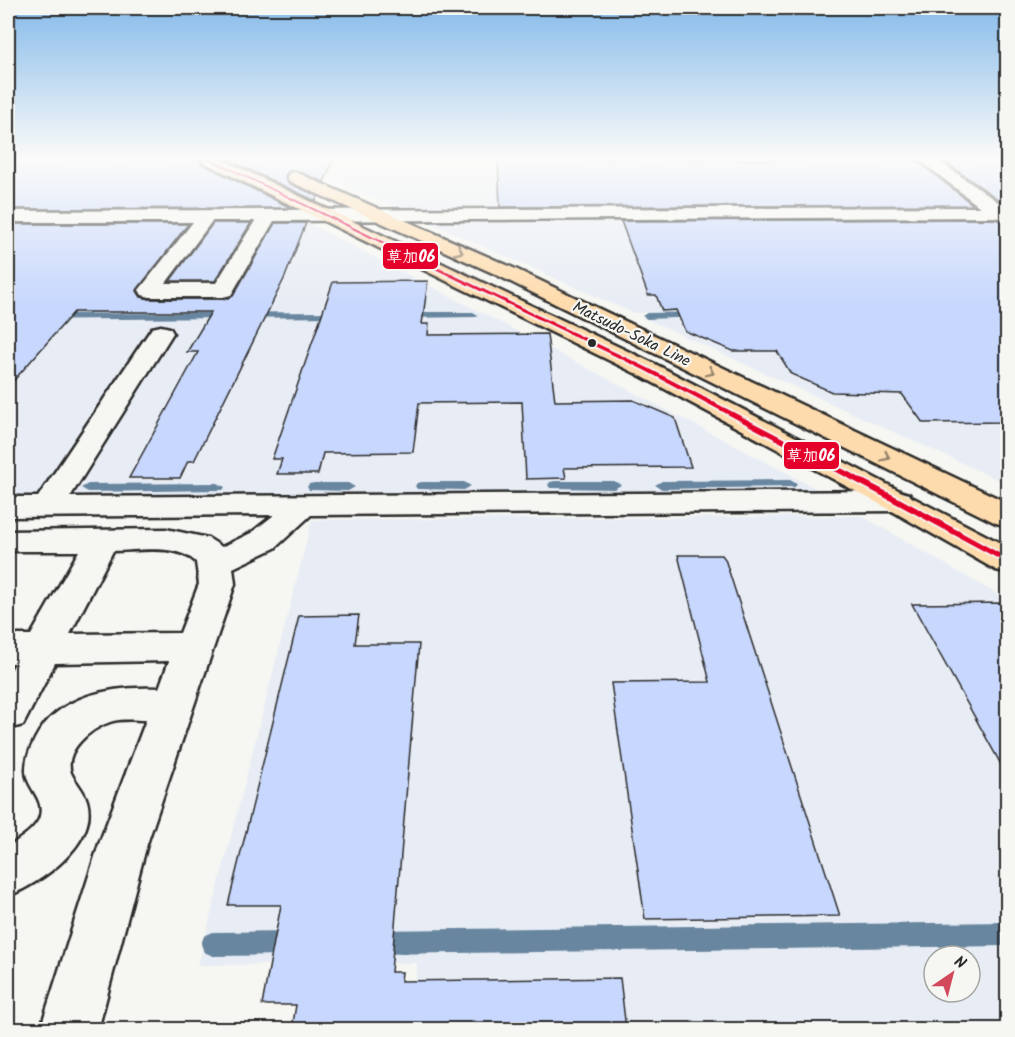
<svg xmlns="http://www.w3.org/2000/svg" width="1015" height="1037" font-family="Kalam,'Klee One',sans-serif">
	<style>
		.built { fill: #e8edf5; fill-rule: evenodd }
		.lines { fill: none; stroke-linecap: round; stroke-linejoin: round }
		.stream { fill: #68869f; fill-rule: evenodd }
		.building { fill: #c7d7fd; stroke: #2b2b2b; stroke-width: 1.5 }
		.minor-casing { stroke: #2b2b2b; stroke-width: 5 }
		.major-casing { stroke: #2b2b2b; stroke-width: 5 }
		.minor { fill: #f6f6f2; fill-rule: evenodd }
		.major { fill: #fedbac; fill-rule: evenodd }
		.bus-1-casing { stroke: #f6f6f2; stroke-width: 4 }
		.bus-1 { fill: #e4002b; fill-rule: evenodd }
		.oneway { stroke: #94836c }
		.bus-dot { fill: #2b2b2b; stroke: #f6f6f2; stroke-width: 2 }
		.labels { text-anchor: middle; stroke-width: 4.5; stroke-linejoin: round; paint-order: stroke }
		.far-street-label { font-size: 16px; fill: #2b2b2b; stroke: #f6f6f2 }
		.line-badge { stroke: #f6f6f2; stroke-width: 2 }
		.badge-label { font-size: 16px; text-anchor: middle; font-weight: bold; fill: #fff }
	</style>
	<rect width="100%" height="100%" fill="#f6f6f2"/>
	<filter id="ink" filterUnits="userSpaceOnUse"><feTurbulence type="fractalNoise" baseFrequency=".0167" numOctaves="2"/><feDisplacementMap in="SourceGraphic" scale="12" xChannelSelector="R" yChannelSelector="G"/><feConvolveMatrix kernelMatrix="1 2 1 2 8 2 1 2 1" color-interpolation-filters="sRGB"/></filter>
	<g filter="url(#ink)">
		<path class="built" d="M284,159H910L973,208L402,211Z
			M983,216L1007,235V311L633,313L422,219Z
			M302,220L488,316L819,490L8,496V221Z
			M1007,316V480H999L644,318Z
			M862,516L1007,600V1029H413L417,963L198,965L312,520ZM934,956H970V992H934Z"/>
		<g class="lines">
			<path class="stream" d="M340,312L344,313V317L8,320V314Z
				M473,312L478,315L477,317L403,318L398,315L403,312Z
				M698,312L703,315L702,317L647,319L642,316L647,313Z
				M790,480L797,484L795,487L662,489L655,485L662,481Z
				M555,481H614L621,485L614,489L550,488L548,485L550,482Z
				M422,482H464L471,486L464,490L417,489L415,486L417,483Z
				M218,483L225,487L223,490L88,492L81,488L88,484Z
				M314,483H348L355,487L348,491L309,490L307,487L309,484Z
				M1008,922V946L375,954L366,950L363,942L366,934L375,930Z
				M294,931L303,935L306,943L303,951L294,955L213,956L204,952L201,944L204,936L213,932Z"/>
		</g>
		<path class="building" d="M8,159H199L202,164L291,208L8,209Z
			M226,159H334L324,182L296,170L289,171L285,176L288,183L318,196L316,201Z
			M498,159L916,160L973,205L500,207Z
			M941,159H1008V206Z
			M995,219L1008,223V422L923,423L902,394L832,392L791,374L777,351H733L685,331L676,310L662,311L656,295H648L621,221Z
			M213,223H251L215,281H170Z
			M275,223H306L285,277L194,461H188L180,478H129L198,352H187L211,312H74L8,387V224H188L137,291L141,297L150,299H223L233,296Z
			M428,281L422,324H429L428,335L547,334L555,401L633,400L675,418L691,467L564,468L566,478L526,479L522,402L419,403L413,452L323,453L318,474H277L282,459H272L333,282Z
			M678,555H722L725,559L840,916L645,919L611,683L710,682Z
			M1008,603V777L912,604Z
			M359,615L355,644H419L391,972H402L401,981L620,978L626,1029H292L296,1005H262L281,905H228L299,616Z"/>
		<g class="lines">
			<g class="minor-casing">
				<path id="minor" d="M918,159H936L1008,209V221L995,217L274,221L234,290L231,295L223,297H150L142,295L139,290L193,222H8V211L980,207ZM212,221H255L216,283H166Z
					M161,326L170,328L173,333L70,497L898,491L909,494L914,501L909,508L898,511L311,515L275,548L233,568L235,584L147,844L98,1030H40L99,844L146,720C135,720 121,718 110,722C92,728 63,750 71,773C75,782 84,790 87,801C99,843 41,883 8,896V847C18,840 37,829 40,816C45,798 25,787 26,769C26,758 30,749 35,739C58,694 113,686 159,688L169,661L55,663L23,725L8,729V676L15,663H8V635H31L79,551H8V531L166,529L208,538L222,547L251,533L274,515L8,517V497H38L152,328ZM113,551C138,551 176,543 196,562L199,584L180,633L70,634Z"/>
			</g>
			<g class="major-casing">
				<path id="major" d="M201,159H221L655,364L1008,547V573L996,570L887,508L637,374L203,162Z
					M295,172L509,266L1008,503V526L996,523L495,274L289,181L287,177L289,173Z"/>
			</g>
			<use href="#minor" class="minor"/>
			<use href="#major" class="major"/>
			<g class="bus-1-casing">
				<path id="bus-1" d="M207,159H211L648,368L901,499L1008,558V564L895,503L644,370Z"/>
			</g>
			<use href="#bus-1" class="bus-1"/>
		</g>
		<defs><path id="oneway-chevron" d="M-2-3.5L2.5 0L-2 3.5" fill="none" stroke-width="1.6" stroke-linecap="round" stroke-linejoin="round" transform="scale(1.5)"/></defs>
		<g class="oneway">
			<use href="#oneway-chevron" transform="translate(459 251) rotate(25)"/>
			<use href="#oneway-chevron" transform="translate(710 372) rotate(26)"/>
			<use href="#oneway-chevron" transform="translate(886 457) rotate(26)"/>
		</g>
	</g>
	<linearGradient id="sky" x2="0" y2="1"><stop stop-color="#85baea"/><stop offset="0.52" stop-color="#fbfbf9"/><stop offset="1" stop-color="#fbfbf9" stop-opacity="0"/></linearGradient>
	<rect width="1015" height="304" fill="url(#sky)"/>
	<circle class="bus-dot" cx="592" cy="343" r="5"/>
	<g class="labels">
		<g class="far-street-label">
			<text transform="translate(632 333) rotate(26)" y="6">Matsudo-Soka Line</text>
		</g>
	</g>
	<g class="line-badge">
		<rect x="382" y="242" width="57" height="28" rx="6" fill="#e4002b"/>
		<rect x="783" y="441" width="57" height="29" rx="6" fill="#e4002b"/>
	</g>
	<g class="badge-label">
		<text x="411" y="262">草加06</text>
		<text x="811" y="461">草加06</text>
	</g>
	<rect width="1015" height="1037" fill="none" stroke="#f6f6f2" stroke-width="30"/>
	<rect x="15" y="15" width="985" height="1007" fill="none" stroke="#2b2b2b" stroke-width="2" filter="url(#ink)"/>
	<g transform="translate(952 974) rotate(35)"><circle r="28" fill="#f6f6f2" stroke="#a5a5a2" stroke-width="1.5"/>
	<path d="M0-4.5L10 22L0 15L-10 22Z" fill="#d1495b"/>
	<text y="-9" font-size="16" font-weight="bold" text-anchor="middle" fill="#2b2b2b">N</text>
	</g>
</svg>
